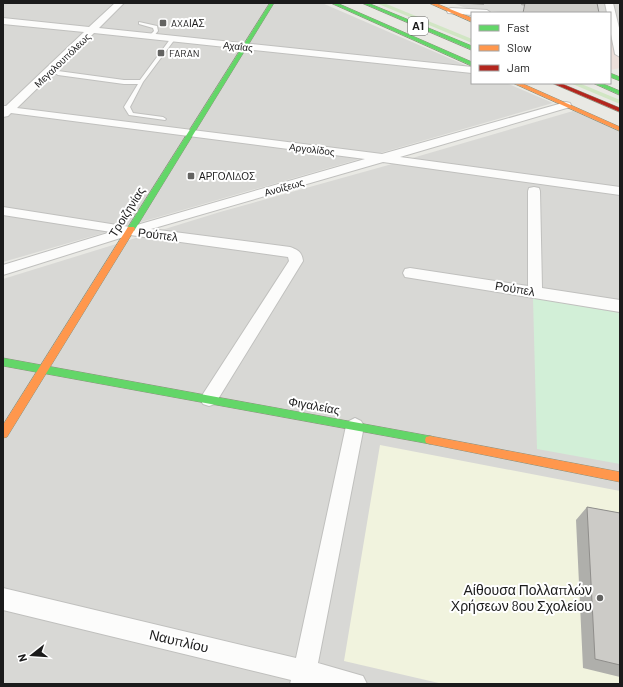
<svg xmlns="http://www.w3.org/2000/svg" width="623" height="687" font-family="Barlow,sans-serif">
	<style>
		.residential { fill: #d8d8d5 }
		.commercial { fill: #ebdfda }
		.education { fill: #f1f3de }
		.grass { fill: #d1e6c4 }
		.park { fill: #d2efd7 }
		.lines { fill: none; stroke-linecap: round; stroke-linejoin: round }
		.lane-casing { stroke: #c0c0be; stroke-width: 2 }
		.street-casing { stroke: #c0c0be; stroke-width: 2 }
		.fast-casing { stroke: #8d927e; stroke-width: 1 }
		.slow-casing { stroke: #8d927e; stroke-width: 1 }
		.jam-casing { stroke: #8d927e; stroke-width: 1 }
		.lane { fill: #fcfcfb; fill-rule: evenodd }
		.street { fill: #fcfcfb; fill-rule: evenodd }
		.fast { fill: #63d668; fill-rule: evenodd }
		.slow { fill: #ff974d; fill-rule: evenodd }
		.jam { fill: #b3261e; fill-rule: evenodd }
		.wall { fill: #afafab }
		.building { fill: #cccbc7; stroke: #8f8e8b }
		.poi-dot { fill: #636361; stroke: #fff; stroke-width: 1.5 }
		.labels { text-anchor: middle; stroke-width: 4; stroke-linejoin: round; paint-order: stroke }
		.far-poi-label { font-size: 10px; fill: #1b1b1b; stroke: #fff; text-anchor: start }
		.far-street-label { font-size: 10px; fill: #1b1b1b; stroke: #fff }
		.shield { fill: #fff; stroke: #5f5f5f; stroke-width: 1 }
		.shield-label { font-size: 11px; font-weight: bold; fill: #1b1b1b }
		.street-label { font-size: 12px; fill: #1b1b1b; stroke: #fff }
		.near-poi-label { font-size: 14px; fill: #1b1b1b; stroke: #fff; text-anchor: end }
		.near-street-label { font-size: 14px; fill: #1b1b1b; stroke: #fff }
	</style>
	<rect width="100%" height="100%" fill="#e9e9e4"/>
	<path class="residential" d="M3,3H322L472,68V83H506L553,103L3,262Z
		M452,3H620V23L610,22V13H510L469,9Z
		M573,111L620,131V684H3V279L220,212L385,166Z"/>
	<path class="commercial" d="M610,26L620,27V68L610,70Z"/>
	<path class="education" d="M380,445L620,491V684H443L344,661Z"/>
	<path class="grass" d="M376,3H384L472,39V43Z
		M570,83H579L620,100V104Z"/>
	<path class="park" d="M533,298L620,313V464L537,449Z"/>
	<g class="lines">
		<g class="lane-casing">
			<path id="lane" d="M139,22L157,26L158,31L153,37H149V36L154,31L153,28L139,24Z
				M171,38L175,39L143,82L130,107L133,113L163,117L166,119L165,120L129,115L124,107L138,84H124L58,75L55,73L58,71L124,80H140Z"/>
		</g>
		<g class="street-casing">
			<path id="street" d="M115,3H124L99,28L472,67V73L94,33L17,108L382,154L566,102L570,103L571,105L570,107L400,157L620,187V195L383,162L151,229L290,247C298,250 302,252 303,261L215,404L209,406L203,404L200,399L203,394L289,261L288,257L130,235L3,275V265L111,232L3,215V207L130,227L365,159L11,113L8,116L3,117V106H6L84,32L3,24V18L89,27Z
				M605,3H613L620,32V57L615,54L610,29V13H607Z
				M451,8L487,10L491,13H472V15L448,13L447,11L448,9Z
				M534,187L539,188L540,191L542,288L620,300V312L405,277L403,273L405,269L410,268L528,286V191L529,188Z
				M355,418L361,421L364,426L318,663L363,676L367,684H290L291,680L3,610V588L296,658L346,426L349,421Z"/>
		</g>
		<g class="fast-casing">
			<path id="fast" d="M270,3H274L134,231H128L127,229Z
				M331,3H337L472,62V66Z
				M362,3H368L472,46V50Z
				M610,73L620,77V81L610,77Z
				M593,83H601L620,91V95Z
				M3,358L430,436L434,437L435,440L434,443L430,444L3,366Z"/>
		</g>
		<g class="slow-casing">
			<path id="slow" d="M429,3H435L472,18V22Z
				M513,83H521L620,127V131Z
				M128,227H134L135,229L7,437L3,438V425Z
				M430,436L620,472V482L430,444L426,443L425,440L426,437Z"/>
		</g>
		<g class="jam-casing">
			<path id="jam" d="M552,83H560L620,108V112Z"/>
		</g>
		<use href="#lane" class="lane"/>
		<use href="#street" class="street"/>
		<use href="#fast" class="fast"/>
		<use href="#slow" class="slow"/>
		<use href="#jam" class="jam"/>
	</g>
	<path class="wall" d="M467,3H484V5L469,4Z
		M521,3H597L525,6L521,5Z
		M587,507L620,513V677L583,668L576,520Z"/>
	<path class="building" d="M525,3H597L599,13H523Z
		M587,507L620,513V665L595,659Z"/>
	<g class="poi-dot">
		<rect x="159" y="19" width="8" height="8" rx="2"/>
		<rect x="157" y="49" width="8" height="8" rx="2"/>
		<rect x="187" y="172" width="8" height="8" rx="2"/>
		<circle cx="600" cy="598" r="4"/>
	</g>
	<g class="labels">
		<g class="far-poi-label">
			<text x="171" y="27">AXAΙΑΣ</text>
			<text x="169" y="57">FARAN</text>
			<text x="199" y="180">ΑΡΓΟΛΙΔΟΣ</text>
		</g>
		<g class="far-street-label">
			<text transform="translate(238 46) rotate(6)" y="4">Αχαΐας</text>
			<text transform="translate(62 60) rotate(-44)" y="4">Μεγαλουπόλεως</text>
			<text transform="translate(312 149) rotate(7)" y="4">Αργολίδος</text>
			<text transform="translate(284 187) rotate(-16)" y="4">Ανοίξεως</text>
		</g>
		<rect class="shield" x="408" y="17" width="20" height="18" rx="3"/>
		<g class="shield-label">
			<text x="418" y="30">Α1</text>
		</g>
		<g class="street-label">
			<text transform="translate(127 212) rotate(-58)" y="4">Τροιζηνίας</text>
			<text transform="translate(158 235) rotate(7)" y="4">Ρούπελ</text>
			<text transform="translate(515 289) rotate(9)" y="4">Ρούπελ</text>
			<text transform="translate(314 406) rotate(10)" y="4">Φιγαλείας</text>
		</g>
		<g class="near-poi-label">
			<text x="592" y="595">Αίθουσα Πολλαπλών<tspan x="592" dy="16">Χρήσεων 8ου Σχολείου</tspan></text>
		</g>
		<g class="near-street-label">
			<text transform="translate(179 641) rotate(13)" y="5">Ναυπλίου</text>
		</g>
	</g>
	<rect width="623" height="687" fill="none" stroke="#1b1b1b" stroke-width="8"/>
	<rect x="471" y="12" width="140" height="72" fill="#ffffff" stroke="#a4a4a4"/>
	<rect x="479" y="25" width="20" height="6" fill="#63d668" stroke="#a4a4a4"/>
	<text x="507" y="32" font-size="12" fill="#1b1b1b">Fast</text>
	<rect x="479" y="45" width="20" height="6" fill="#ff974d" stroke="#a4a4a4"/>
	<text x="507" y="52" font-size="12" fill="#1b1b1b">Slow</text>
	<rect x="479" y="65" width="20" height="6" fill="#b3261e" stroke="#a4a4a4"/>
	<text x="507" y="72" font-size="12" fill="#1b1b1b">Jam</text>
	<g transform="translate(32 655) rotate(253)" stroke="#ffffff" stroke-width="3" paint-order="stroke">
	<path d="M0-3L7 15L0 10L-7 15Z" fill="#1b1b1b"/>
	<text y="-6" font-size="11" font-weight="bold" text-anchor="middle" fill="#1b1b1b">N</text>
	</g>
</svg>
